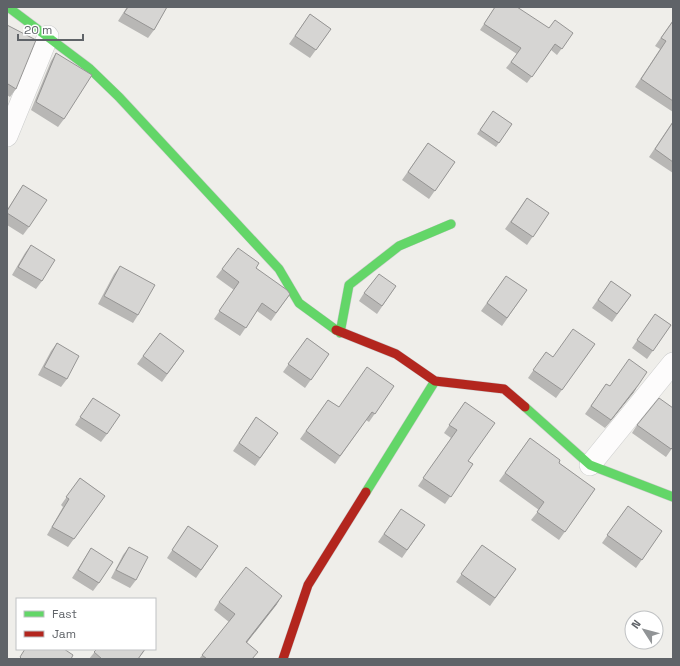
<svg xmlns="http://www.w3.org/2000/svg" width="680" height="666" font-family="'Space Grotesk',sans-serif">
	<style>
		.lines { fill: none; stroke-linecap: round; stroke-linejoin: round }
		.street-casing { stroke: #cbcccc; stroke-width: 22 }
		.fast-casing { stroke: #cacacb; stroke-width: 10 }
		.jam-casing { stroke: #cacacb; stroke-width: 10 }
		.street { stroke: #fdfcfc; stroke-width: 21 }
		.fast { stroke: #63d668; stroke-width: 9 }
		.jam { stroke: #b3261e; stroke-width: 9 }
		.wall { fill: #b8b7b5 }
		.shaded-wall { fill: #969594 }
		.building { fill: #d6d5d3; stroke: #969594 }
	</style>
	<rect width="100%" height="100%" fill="#efeeea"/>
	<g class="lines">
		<g class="street-casing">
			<path id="street" d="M7,136L48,36
				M590,465L673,363"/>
		</g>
		<g class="fast-casing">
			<path id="fast" d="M8,7L89,68L119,97L279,269L299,303L336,330
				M340,333L349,285L399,246L451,224
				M525,407L590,465L673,497
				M366,492L435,381"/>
		</g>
		<g class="jam-casing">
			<path id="jam" d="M336,330L396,354L435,381L504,389L525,407
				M283,659L308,585L366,492"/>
		</g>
		<use href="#street" class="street"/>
		<use href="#fast" class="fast"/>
		<use href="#jam" class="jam"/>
	</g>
	<path class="wall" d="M127,7H167L154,30L148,38L118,21Z
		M495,7L549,28L573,33L557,55L551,50L527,83L506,68L517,54L480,30Z
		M310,14L331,29L310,58L289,44Z
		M673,20V112L635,87L660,49L655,46Z
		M7,25L16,89L10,97L7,95Z
		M56,53L64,119L58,127L31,110L51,61Z
		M493,111L512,124L496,147L477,134Z
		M673,121V173L649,157Z
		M428,143L455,162L429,199L402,180Z
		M23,185L29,227L23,235L7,225V210Z
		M527,198L549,213L527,245L505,229Z
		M31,245L42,281L36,289L12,275L25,253Z
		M238,248L256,268L290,294L271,321L257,311L240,336L214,319L234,290L216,277Z
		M120,266L138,315L133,323L98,304L114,274Z
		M506,276L527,290L502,326L481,311Z
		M611,281L631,295L612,322L592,308Z
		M396,286L377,314L359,301L364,293Z
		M655,314L671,325L647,359L632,348Z
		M160,333L184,351L162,382L137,364Z
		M307,338L329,354L305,388L283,372Z
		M57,343L67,379L61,387L38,375L51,351Z
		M595,344L556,398L528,378L546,352L553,357Z
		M606,384L610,386L634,392L605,428L585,414Z
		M394,386L369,422L366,420L335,464L300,439L328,400L339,407Z
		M93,398L107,434L101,442L75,425Z
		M465,402L468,461L473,464L445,504L418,486L451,438L444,433Z
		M256,417L278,433L255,466L233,451Z
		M637,425L673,447L666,457L632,433Z
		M530,438L559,463L595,489L559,540L531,520L539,510L499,481Z
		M80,478L105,496L68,547L47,535L63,507L61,505Z
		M628,506L662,531L636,568L602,543Z
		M401,509L425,525L402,558L378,542Z
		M188,526L218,546L196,578L167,558Z
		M482,545L516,569L490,606L456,582Z
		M129,547L136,580L130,588L111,578L123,555Z
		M91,548L99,583L93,591L72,578Z
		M219,602L277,604L247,642L253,659H199L229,622L214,610Z
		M97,649H146L138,659H89Z"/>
	<path class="shaded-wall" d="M639,384L634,392L605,428L611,420Z
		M282,596L277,604L241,650L246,642Z"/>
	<path class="building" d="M128,7H167L154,30L124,13Z
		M495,7H517L549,28L555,20L573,33L562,49L555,44L532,77L511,62L521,48L484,24Z
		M310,14L331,29L316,50L295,36Z
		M673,21V101L641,79L666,41L661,38Z
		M7,25L36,40L16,89L8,84L7,87Z
		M56,53L92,75L64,119L36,102Z
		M493,111L512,124L499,143L480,130Z
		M673,122V162L655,149Z
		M428,143L455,162L435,191L408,172Z
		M23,185L47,200L29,227L7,213V211Z
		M527,198L549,213L533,237L511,222Z
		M31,245L55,260L42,281L18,267Z
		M238,248L259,263L256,268L287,290L290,294L276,313L262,303L246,328L219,311L239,282L222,269Z
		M120,266L155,285L138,315L104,296Z
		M379,274L396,286L382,306L364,293Z
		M506,276L527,290L507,318L487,303Z
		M611,281L631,295L617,314L598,300Z
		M655,314L671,325L653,351L637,340Z
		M573,329L595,344L562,390L533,370L546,352L553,357Z
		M160,333L184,351L167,374L143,356Z
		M307,338L329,354L311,380L288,364Z
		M57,343L79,356L67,379L44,367Z
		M629,359L647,372L639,384L611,420L591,406L606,384L610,386Z
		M367,367L394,386L375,414L372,412L340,456L306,431L328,400L339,407Z
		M93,398L120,415L107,434L80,417Z
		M659,398L673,408V447L671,449L637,425Z
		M465,402L495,423L468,461L473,464L451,497L423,478L457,430L449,425Z
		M256,417L278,433L260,458L239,443Z
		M530,438L560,460L559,463L595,489L565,532L537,512L544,502L505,473Z
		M80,478L105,496L74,539L52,527L69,499L66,497Z
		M628,506L662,531L642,560L607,535Z
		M401,509L425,525L407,550L384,534Z
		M188,526L218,546L201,570L172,550Z
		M482,545L516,569L495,598L461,574Z
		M129,547L148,557L136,580L116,570Z
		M91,548L113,562L99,583L78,570Z
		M246,567L282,596L246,642L258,652L252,659H207L202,655L235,614L219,602Z
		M25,649H64L73,655L71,659H22L20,657Z
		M97,649H145L138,659H102L94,652Z"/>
	<rect width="680" height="666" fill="none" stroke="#5f6368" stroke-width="16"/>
	<rect x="16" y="598" width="140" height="52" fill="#ffffff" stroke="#bfc1c3"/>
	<rect x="24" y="611" width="20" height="6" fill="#63d668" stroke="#bfc1c3"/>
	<text x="52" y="618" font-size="12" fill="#5f6368">Fast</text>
	<rect x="24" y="631" width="20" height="6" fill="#b3261e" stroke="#bfc1c3"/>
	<text x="52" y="638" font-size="12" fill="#5f6368">Jam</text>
	<g transform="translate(644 630) rotate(306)"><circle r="19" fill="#ffffff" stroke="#bfc1c3"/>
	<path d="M0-3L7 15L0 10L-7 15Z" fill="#919496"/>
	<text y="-6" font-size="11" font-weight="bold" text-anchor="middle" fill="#5f6368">N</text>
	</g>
	<path d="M18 34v6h65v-6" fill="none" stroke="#5f6368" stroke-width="2"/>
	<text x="24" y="34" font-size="12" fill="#5f6368" stroke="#ffffff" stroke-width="3" paint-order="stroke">20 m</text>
</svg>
